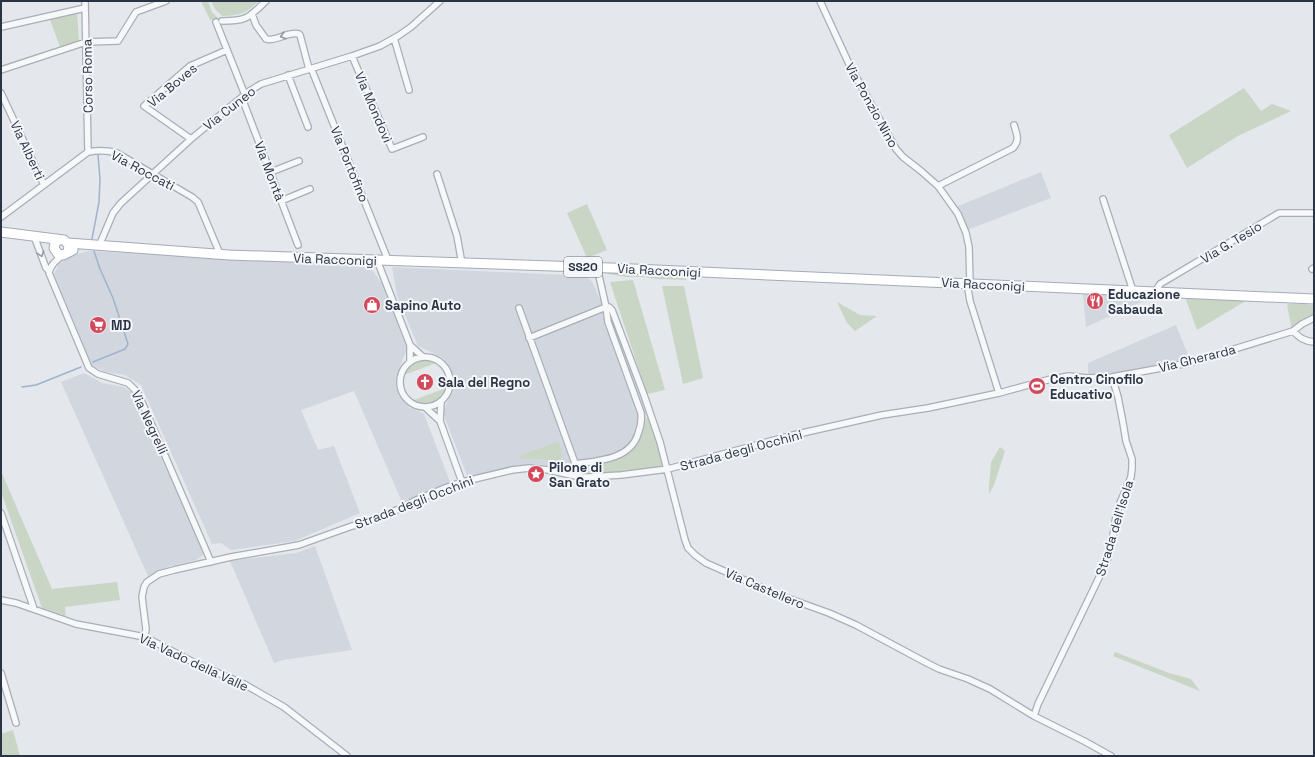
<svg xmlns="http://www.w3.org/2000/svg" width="1315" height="757" font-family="'Space Grotesk',sans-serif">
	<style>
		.built { fill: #d2d6de }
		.green { fill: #c9d6c5 }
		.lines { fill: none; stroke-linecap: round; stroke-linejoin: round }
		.stream { stroke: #9fb4cc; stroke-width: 1.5 }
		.street-casing { stroke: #a9aeb7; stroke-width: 8 }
		.primary-casing { stroke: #a3abb8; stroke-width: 11 }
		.street { stroke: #f7f8fa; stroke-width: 5.5 }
		.primary { stroke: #fff; stroke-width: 9 }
		.oneway { stroke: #9196a0 }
		.labels { text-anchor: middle; stroke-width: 4; stroke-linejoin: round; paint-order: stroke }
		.shield { fill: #f4f6f9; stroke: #676e7b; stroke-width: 1 }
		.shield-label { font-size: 12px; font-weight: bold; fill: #2b3445 }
		.street-label { font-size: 13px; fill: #2b3445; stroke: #f4f6f9 }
		.poi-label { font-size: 13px; font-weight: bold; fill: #2b3445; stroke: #f4f6f9; text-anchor: start }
	</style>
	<rect width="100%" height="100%" fill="#e4e7ec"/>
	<path class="built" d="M1041,172L1051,198L967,230L956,207Z
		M88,251L362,264L373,271L383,285L407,349L397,374L396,386L400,397L409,407L424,414L450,482L402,502L354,391L301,410L318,450L334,446L360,513L295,541L231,550L221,543L212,544L141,385L125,375L105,372L92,365L54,274L59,264L70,256Z
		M392,267L587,276L593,283L601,302L611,313L646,413L642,435L636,447L620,458L603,464L579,466H551L535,464L513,467L468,478L443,413L447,402L454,389V381L451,368L443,358L418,346L397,296Z
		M1083,294H1093L1152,297L1086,327Z
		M1176,325L1190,360L1112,374H1088V363Z
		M84,373L102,383L124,387L132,393L203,550V555L196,560L171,566L148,576L61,382Z
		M315,546L352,650L283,660L274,663L230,561L296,553Z"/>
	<path class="green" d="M201,1H208L212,12L218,18L210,20Z
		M211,1H259C245,14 241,15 222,16L215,9Z
		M77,12L79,41L60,47L49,17Z
		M1244,88L1261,111L1272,104L1291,111L1238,136L1187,168L1169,135Z
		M587,204L607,250L587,258L567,213Z
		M606,272L680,275L687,276L686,280L655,279L645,277H626L608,274Z
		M633,280L665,390L647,394L610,282Z
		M662,286H684L703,378L683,384Z
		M1187,296L1245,300L1244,302L1197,330L1186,300Z
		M837,302L860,315L877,316L855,331L847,323Z
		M1289,304H1306L1314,306V315L1300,322L1292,330L1287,305Z
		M419,359H426L436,363L404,375C407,367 411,362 419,359Z
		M446,388C439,401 427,408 414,400Z
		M649,417L664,464L660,467L592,475L582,474L579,466C613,463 640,459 646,418Z
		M557,442L559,443L562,454V457L557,461L540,459H521L519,456Z
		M1000,447L1005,451L994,485L989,494V486L991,462Z
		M1,471L52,589L117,582L120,600L65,607L66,616L42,608L1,492Z
		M1115,652L1169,673L1191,679L1200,691L1113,656Z
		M13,730L20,756H1V734Z"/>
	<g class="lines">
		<path class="stream" d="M92,239L99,202L100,179L98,155
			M93,362L125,349L128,344L113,298L100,269L94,251
			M22,387L36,385L81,367"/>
		<g class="street-casing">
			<path id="street" d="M85,1L88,152
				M820,1L850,66L896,149L903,157L921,171L938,186L958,214L966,233L969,247L970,284
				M252,14L256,25L266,39C277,42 287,31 299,34L300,35L309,69
				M222,21C247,21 248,18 266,1
				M216,22L245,95
				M1,27L85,8
				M394,38L409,90
				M352,56L392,149L423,137
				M311,68L388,260
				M1,70L86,42L118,41L136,12L166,1
				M288,75L308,127
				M1,93L44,185
				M242,98L298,245
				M191,139L144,106L190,66L227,50
				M271,172L299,161
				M437,174L457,236L462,264
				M938,186L1013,148C1020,140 1017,135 1014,125
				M1103,199L1133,291
				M281,201L310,189
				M1,217L88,152C98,150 107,150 117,153L192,197L198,202L220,254
				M34,236L46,268L49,271
				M99,246L113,213L121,203L191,139L248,92L261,84L352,56L380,46L398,36L411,27L440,1
				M63,255C57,260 50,265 49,273L89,368L98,374L128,383L138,393L211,562
				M377,260L410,345V362
				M598,268L599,276L606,307H609L612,310L644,395L660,442L685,540L688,548L695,555L706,563L776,594L829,613L856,625L927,663L939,669L968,679L990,689L1034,716L1084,741L1111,756
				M1312,269L1314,268
				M967,283L970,301L999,393L1047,380L1069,376L1087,378L1112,377L1189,363L1293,331L1302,324L1314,318
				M1155,292L1160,284L1279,213H1314
				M519,308L580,477
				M1293,331C1300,338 1304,341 1314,342
				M529,338L606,307L608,322L641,413C642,421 641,426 638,434C630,460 597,461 575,464
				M410,345L423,357
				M400 382a25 25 0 1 1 50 0a25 25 0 1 1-50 0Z
				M441,402L440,421L462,482
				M426,408L440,421
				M1,513L34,609
				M1,600L16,603L76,624L145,637L197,664L244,684L284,707L347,756
				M145,637L146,629L142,597L144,587L147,582L159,574L174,570L231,557L299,545L352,526L362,524L404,507L414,501L445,488L462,482L512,470L529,468L549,470L580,477H589L621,475L668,469L789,436L882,415L928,408L999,393
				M1,673L16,723
				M1034,716L1038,704L1107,561L1112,542L1116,516L1120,503L1131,477L1132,468V459L1126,441L1123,423L1118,397L1112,377"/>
		</g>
		<g class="primary-casing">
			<path id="primary" d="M1,232L64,240L69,245L68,252
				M59,240L55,243L54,248L58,254L63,255L73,250
				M68,243L229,255L611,268L1314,299"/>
		</g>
		<use href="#street" class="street"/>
		<use href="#primary" class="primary"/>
	</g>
	<defs><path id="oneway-chevron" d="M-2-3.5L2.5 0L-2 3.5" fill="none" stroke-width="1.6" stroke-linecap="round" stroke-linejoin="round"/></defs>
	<g class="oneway">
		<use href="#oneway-chevron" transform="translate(283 36) rotate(163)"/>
		<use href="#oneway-chevron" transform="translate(41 254) rotate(70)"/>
	</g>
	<defs>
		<g id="restaurant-disc" transform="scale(0.9)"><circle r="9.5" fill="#d1495b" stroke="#f4f6f9"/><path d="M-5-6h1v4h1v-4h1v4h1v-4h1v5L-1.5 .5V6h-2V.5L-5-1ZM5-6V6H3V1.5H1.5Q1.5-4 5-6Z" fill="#fff"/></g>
		<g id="shop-disc" transform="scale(0.9)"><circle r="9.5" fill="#d1495b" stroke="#f4f6f9"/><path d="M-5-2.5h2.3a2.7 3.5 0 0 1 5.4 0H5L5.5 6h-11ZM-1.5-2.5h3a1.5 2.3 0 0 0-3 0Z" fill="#fff"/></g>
		<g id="supermarket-disc" transform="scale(0.9)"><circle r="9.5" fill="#d1495b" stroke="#f4f6f9"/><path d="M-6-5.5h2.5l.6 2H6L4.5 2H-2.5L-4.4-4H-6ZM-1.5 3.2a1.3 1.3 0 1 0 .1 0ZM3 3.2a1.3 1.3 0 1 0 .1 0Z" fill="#fff"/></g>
		<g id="church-disc" transform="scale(0.9)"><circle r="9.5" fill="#d1495b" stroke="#f4f6f9"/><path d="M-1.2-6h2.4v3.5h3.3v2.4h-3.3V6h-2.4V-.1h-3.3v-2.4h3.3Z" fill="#fff"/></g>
		<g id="stadium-disc" transform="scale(0.9)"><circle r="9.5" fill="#d1495b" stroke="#f4f6f9"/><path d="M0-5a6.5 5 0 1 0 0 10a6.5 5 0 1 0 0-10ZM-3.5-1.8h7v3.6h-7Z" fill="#fff"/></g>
		<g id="sight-disc" transform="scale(0.9)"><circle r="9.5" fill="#d1495b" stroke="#f4f6f9"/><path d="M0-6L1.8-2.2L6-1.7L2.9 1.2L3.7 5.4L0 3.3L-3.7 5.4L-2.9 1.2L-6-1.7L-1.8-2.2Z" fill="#fff"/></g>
	</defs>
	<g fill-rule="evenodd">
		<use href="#restaurant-disc" x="1095" y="301"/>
		<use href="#shop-disc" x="372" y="305"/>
		<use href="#supermarket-disc" x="98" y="325"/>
		<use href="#church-disc" x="425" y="382"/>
		<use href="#stadium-disc" x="1037" y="386"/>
		<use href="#sight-disc" x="536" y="474"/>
	</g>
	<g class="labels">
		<rect class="shield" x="564" y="257" width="38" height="20" rx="3"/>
		<g class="shield-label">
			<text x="583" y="271">SS20</text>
		</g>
		<g class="street-label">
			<text transform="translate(87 76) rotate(-91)" y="5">Corso Roma</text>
			<text transform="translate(172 85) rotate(-40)" y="5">Via Boves</text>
			<text transform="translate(872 105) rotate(61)" y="5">Via Ponzio Nino</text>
			<text transform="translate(374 107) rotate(67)" y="5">Via Mondovì</text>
			<text transform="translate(229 108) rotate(-38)" y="5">Via Cuneo</text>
			<text transform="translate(28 150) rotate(65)" y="5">Via Alberti</text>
			<text transform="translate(350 164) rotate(68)" y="5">Via Portofino</text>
			<text transform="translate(143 170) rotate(28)" y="5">Via Roccati</text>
			<text transform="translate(270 171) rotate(69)" y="5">Via Montà</text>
			<text transform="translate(1231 242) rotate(-31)" y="5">Via G. Tesio</text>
			<text transform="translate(335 259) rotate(2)" y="5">Via Racconigi</text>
			<text transform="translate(659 270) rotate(3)" y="5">Via Racconigi</text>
			<text transform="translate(983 284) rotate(3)" y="5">Via Racconigi</text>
			<text transform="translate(1197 358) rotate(-14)" y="5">Via Gherarda</text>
			<text transform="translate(150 422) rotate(65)" y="5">Via Negrelli</text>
			<text transform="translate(741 450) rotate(-15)" y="5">Strada degli Occhini</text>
			<text transform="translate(414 502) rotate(-21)" y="5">Strada degli Occhini</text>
			<text transform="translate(1114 528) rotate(-73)" y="5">Strada dell'Isola</text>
			<text transform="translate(765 588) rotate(23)" y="5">Via Castellero</text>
			<text transform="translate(194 662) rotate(25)" y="5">Via Vado della Valle</text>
		</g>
		<g class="poi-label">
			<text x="1108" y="299">Educazione<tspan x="1108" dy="15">Sabauda</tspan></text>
			<text x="385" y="310">Sapino Auto</text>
			<text x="111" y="330">MD</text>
			<text x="1050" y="384">Centro Cinofilo<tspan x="1050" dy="15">Educativo</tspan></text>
			<text x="438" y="387">Sala del Regno</text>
			<text x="549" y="472">Pilone di<tspan x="549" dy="15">San Grato</tspan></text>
		</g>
	</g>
	<rect width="1315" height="757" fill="none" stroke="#2b3445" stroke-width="4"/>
</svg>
